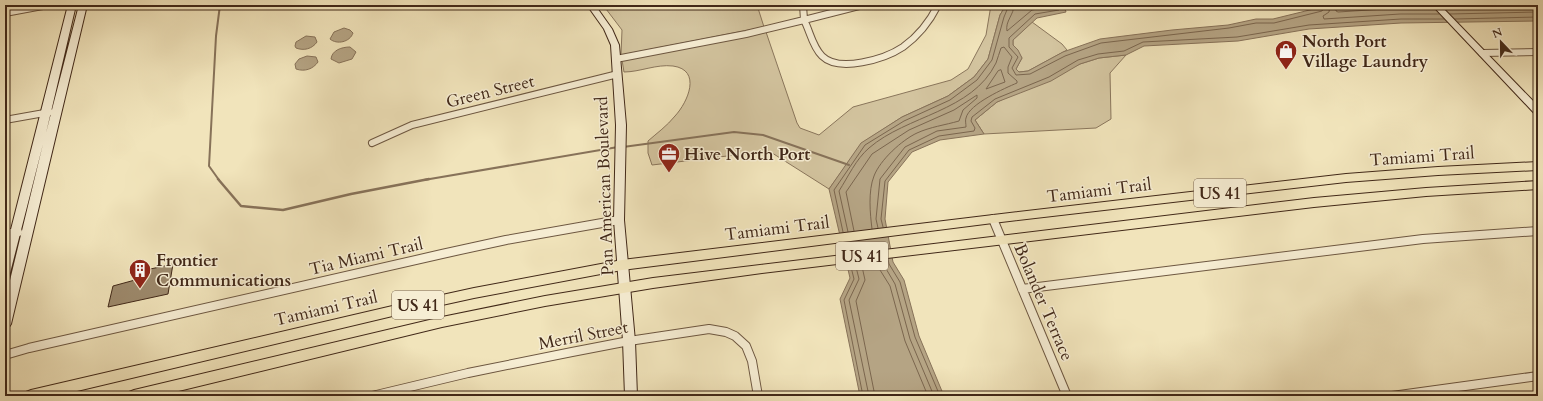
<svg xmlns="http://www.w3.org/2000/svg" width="1543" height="401" font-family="Cardo,serif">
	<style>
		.green { fill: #d3c49f; stroke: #8a765c }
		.water { fill: #b5a484; stroke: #877259 }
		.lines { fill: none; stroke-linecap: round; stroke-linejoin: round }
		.shore { stroke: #7b664e; stroke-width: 1 }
		.stream-far1 { stroke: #877259; stroke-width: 2 }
		.stream { stroke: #877259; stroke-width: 2.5 }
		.building { fill: #9d8a6d; stroke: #412818 }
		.street-far1-casing { stroke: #6d5741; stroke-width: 8 }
		.street-casing { stroke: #6d5741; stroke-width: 10 }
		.secondary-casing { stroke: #412818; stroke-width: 2 }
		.primary-casing { stroke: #412818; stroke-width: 2 }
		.street-far1 { stroke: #f6edd3; stroke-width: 6 }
		.street { stroke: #f6edd3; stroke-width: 8 }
		.secondary { fill: #f6edd3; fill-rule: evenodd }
		.primary { fill: #f1e4bb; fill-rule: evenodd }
		.labels { text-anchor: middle; stroke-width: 3; stroke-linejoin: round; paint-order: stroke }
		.shield { fill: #f6edd3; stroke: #776350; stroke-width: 1 }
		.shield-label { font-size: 16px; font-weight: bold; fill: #412818 }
		.poi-label { font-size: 17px; font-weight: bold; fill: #412818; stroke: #f6edd3; text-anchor: start }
		.street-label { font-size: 17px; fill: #412818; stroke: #f6edd3 }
	</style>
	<rect width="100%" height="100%" fill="#f1e4bb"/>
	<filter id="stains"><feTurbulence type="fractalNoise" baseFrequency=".005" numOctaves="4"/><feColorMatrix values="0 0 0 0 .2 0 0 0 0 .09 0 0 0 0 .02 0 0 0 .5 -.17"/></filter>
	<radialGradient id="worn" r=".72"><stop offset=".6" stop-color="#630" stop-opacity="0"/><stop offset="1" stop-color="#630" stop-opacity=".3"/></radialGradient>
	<path class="green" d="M603,5H757L764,27L621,55L622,30Z
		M991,5H1006L1000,15L988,59L974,77L948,96L902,117L862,143L829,189L769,151L652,165L648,153V141C657,133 667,126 675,116C688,102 702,70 673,66C656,64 640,72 624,72L622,60L766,32L797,123L800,128L819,135L853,107L951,80L968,69L986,35Z
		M1032,22L1062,44L1067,50L1028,71L1019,72L1016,69L1022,58L1013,45V40Z
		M1126,55L1110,73L1111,119L1096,128L984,134L975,120L997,102L1080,64L1099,58Z"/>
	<path class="water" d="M1006,5H1064L1066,12L1037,18L1013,40V45L1018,50L1022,58L1016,69L1019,72L1028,71L1063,52L1100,39L1172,30L1228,25L1256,19H1273L1330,5H1538V21L1401,23L1309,29L1238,41L1144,46L1126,55L1099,58L1080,64L1051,81L997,102L975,120L984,134L940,140L912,152L888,182L885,219L893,262L904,280L919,336L944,396H860L840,299L850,278L829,189L861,143L902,117L948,96L974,77L988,59L1000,15Z
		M344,28L350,30L353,33C350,42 337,45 330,39L334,32Z
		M306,36L315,37L317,42C312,49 304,51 296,48L295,46L296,42Z
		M350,47L356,52L352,59L339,63L331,59C332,50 342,47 350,47Z
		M307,56L316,57L318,62C313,69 305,72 296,69L295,64L299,59Z"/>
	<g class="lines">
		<path class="shore" d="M1014,5C1014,15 1005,21 1007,31L1032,10L1055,5
			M1060,5L1059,10L1035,14L1009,38V47L1018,57L1012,68L1016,75L1030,74L1065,56L1101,43L1229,28L1256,23H1274L1322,11L1325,5
			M1330,5L1329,12L1323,16L1324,19L1400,14H1439
			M1336,5V11L1338,12L1400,8H1433
			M1444,8L1538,6
			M1450,14L1538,12
			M1455,19L1538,17
			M1001,70L1005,82L986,89L998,71Z
			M883,227L881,219L885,181L909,150L939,136L974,131L975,128L971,121L972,117L995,99L1049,77L1078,60L1098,54L1124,51L1143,42L1237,37L1309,25L1401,19H1444
			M854,231L846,192L872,154L909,130L954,110L977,95V98L963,110L959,121C945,125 930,127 917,133C902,140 880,160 874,176C868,191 870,213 872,229
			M843,232L834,190L865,145L904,121L950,100L977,80L992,60L1004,17L1009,5
			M848,232L839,191C848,177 856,159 869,148C907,115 972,112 996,63C998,58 999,53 1001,48L1004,47L1012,57L1008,67V73L1017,81V83C1005,88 969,104 966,118C965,120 966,124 966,127L937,131L905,147L880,179L876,219L878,228
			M888,259L889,264L900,282L915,337L940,396
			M877,260L880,270L890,286L905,341L928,396
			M883,260L885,267L895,284L910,339L934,396
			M861,262L865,280L856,301L875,396
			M850,263L854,279L844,300L863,396
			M855,263L859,279L849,300L869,396"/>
		<path class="stream-far1" d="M623,147L734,132L763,135L849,165
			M219,180L209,166L216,36L220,5
			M424,180L618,147"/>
		<path class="stream" d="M218,179L241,206L283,210L351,194L429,179"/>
	</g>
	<path class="building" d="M173,264L168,294L108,307L113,286L135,280L137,272Z"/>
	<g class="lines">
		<g class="street-far1-casing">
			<path id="street-far1" d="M863,5L804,20C810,31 812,46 822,56C839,73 885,59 903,47C917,37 930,21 938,5
				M5,13L48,5
				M1482,53L1538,52
				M616,59L746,34L804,20L803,5
				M5,120L50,112
				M372,143L412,125L618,74"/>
		</g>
		<g class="street-casing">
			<path id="street" d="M993,219L1067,396
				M5,234L18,232
				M1022,289L1423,239L1538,231
				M5,355L29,348L442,254L506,240L619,220
				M372,396L468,373L572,352L629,341L709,329L726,332L735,336L746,346L752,361L758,396
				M1392,396L1538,376"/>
		</g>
		<g class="secondary-casing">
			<path id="secondary" d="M68,5H76L46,133L79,5H87L11,324L9,327L5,329V301L43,144L10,273L9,276L5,277V253Z
				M587,5H595L612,29L619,45L626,125L624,220L635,341L637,396H625L623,341L614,220L616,125L611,45L604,29Z
				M1432,5H1440L1538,106V115L1535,114Z"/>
		</g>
		<g class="primary-casing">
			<path id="primary" d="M1538,162V170L1438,175L1346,182L993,223L622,270L474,298L401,314L56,396H24L26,392L31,390L401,304L474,288L622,260L993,215L1346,174L1438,167Z
				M1538,181V189L1426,196L1314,207L762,273L653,288L545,306L442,327L158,396H127L129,392L134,390L442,317L545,296L653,278L1314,198L1426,188Z"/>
		</g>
		<use href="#street-far1" class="street-far1"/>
		<use href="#street" class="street"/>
		<use href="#secondary" class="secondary"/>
		<use href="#primary" class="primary"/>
	</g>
	<defs>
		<g id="shop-pin" transform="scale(1.15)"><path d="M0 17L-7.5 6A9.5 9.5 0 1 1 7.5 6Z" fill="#8f2418" stroke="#f6edd3"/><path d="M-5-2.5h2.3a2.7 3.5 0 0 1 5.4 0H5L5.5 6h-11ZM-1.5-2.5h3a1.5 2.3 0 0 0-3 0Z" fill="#fff"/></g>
		<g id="office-pin" transform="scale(1.15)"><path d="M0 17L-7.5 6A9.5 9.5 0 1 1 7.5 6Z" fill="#8f2418" stroke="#f6edd3"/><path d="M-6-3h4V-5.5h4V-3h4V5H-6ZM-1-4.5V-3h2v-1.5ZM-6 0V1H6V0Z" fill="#fff"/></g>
		<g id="building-pin" transform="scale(1.15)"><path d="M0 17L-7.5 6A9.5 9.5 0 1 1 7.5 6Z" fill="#8f2418" stroke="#f6edd3"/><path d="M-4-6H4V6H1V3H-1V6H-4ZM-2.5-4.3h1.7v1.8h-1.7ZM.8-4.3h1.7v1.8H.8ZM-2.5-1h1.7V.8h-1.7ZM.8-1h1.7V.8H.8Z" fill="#fff"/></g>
	</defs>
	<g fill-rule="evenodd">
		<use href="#shop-pin" x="1286" y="51"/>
		<use href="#office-pin" x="669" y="154"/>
		<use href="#building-pin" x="140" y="270"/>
	</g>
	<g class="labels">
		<g class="shield">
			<rect x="1194" y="179" width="52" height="28" rx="3"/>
			<rect x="836" y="242" width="52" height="28" rx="3"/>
			<rect x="392" y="291" width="52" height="28" rx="3"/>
		</g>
		<g class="shield-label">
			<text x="1220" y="199">US 41</text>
			<text x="862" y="262">US 41</text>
			<text x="418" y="311">US 41</text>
		</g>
		<g class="poi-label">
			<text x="1302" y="47">North Port<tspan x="1302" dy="20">Village Laundry</tspan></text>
			<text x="684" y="160">Hive North Port</text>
			<text x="156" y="266">Frontier<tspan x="156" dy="20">Communications</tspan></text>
		</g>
		<g class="street-label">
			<text transform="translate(490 91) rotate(-14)" y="6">Green Street</text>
			<text transform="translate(1422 156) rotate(-4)" y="6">Tamiami Trail</text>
			<text transform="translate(604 186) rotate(-92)" y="6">Pan American Boulevard</text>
			<text transform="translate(1099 190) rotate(-7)" y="6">Tamiami Trail</text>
			<text transform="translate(777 228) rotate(-7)" y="6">Tamiami Trail</text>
			<text transform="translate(366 256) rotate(-13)" y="6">Tia Miami Trail</text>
			<text transform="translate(1044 302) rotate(67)" y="6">Bolander Terrace</text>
			<text transform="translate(326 308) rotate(-13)" y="6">Tamiami Trail</text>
			<text transform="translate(583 335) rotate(-11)" y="6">Merril Street</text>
		</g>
	</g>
	<rect width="1543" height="401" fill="none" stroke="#f1e4bb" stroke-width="20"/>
	<rect x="6" y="6" width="1531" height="389" fill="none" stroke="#412818" stroke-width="2"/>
	<rect x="10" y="10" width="1523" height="381" fill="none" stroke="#412818"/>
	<g transform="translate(1501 42) rotate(338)" stroke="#f6edd3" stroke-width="3" paint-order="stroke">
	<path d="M0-3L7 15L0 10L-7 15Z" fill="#412818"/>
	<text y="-6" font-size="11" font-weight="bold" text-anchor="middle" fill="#412818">N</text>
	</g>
	<rect width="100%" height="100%" filter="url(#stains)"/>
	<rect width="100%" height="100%" fill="url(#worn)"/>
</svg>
